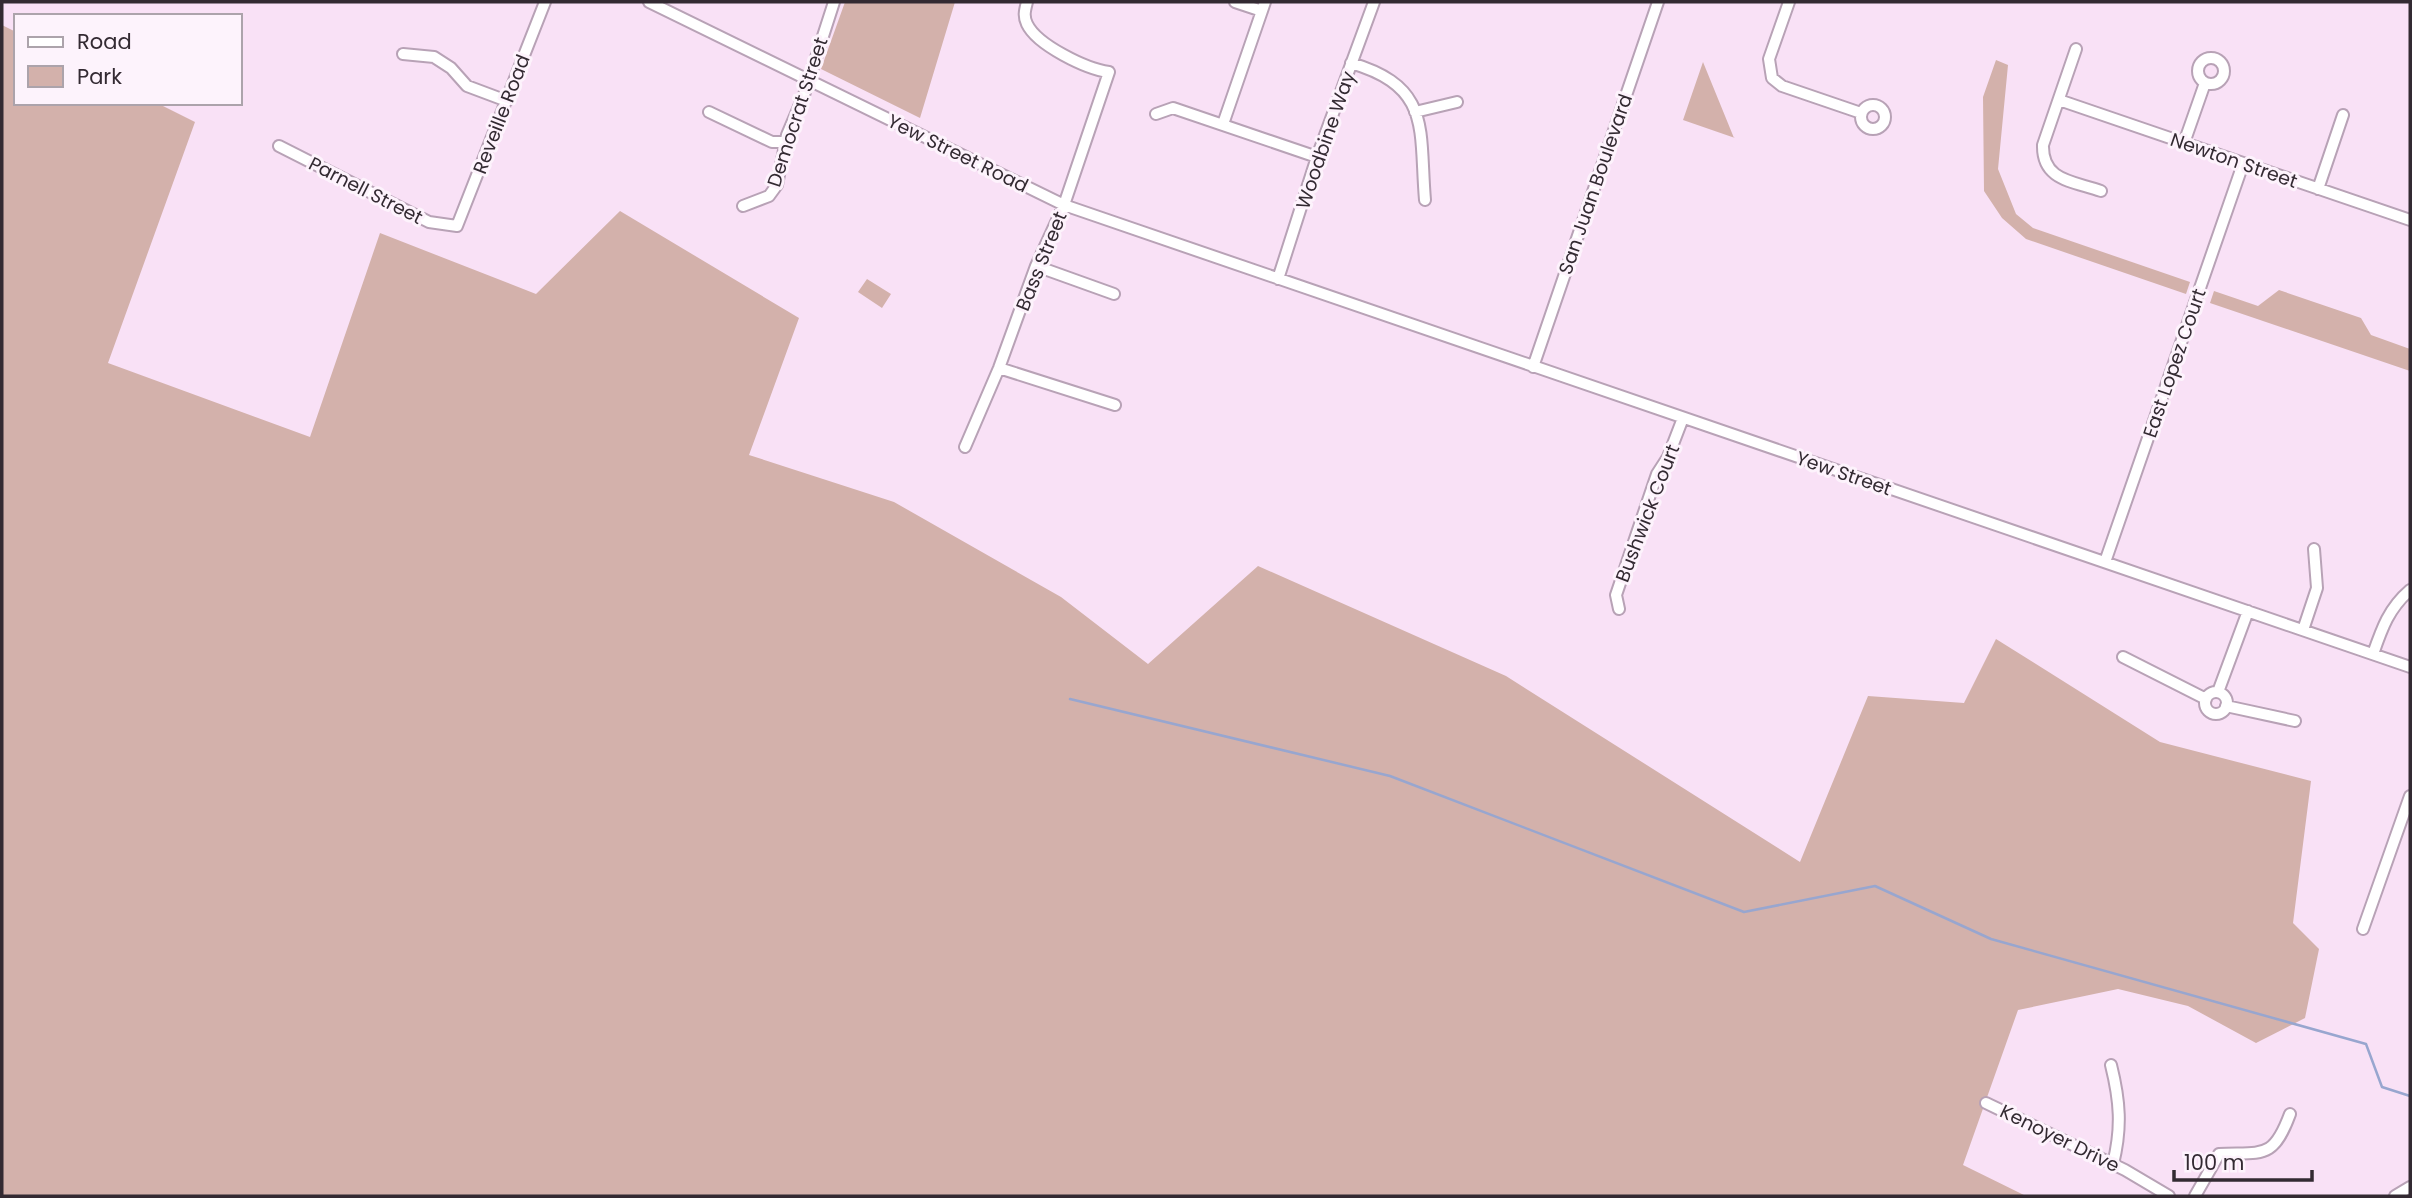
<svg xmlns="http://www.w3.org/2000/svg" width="2412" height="1198" font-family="Poppins,sans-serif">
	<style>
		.green { fill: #d3b1ab }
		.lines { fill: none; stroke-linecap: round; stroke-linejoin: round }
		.stream { stroke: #98a6cf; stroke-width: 2.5 }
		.minor-casing { stroke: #b8a2b6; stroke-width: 14 }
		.minor { stroke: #fff; stroke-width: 10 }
		.labels { text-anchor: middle; stroke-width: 6; stroke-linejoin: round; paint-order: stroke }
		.street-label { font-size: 19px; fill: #332a32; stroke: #fdf3fc }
	</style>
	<rect width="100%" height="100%" fill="#f9e1f6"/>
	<path class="green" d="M845,2H955L920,118L821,69Z
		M2,25L16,32V103H157L195,122L108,363L310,437L380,233L536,294L620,211L799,318L749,455L894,502L1061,597L1148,664L1258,566L1506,676L1800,862L1868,696L1964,703L1996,639L2160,742L2311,781L2293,923L2319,949L2305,1018L2256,1043L2188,1006L2118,989L2018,1010L1963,1165L2026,1196H2Z
		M1996,60L2008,65L1998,169L2016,214L2033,228L2190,282L2186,294L2026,239L2002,218L1984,191L1983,97Z
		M1703,62L1734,138H1735L1683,120Z
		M867,279L891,294L882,308L858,292Z
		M2279,290L2361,318L2371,335L2410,349V371L2210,303L2214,291L2258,306Z"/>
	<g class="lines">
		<path class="stream" d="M1070,699L1390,776L1744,912L1875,886L1991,939L2366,1044L2382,1087L2410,1096"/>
		<g class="minor-casing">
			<path id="minor" d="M649,2L1064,205L2410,667
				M1235,2L1262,11
				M1789,2L1769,59L1772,78L1782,86L1861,113
				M2076,49L2043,145C2042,181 2073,181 2101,191
				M403,54L434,57L451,68L467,86L507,101
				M2198 71a13 13 0 1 1 26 0a13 13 0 1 1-26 0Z
				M1351,63C1432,87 1419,129 1425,200
				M2059,100L2410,220
				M1861 117a12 12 0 1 1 24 0a12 12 0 1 1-24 0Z
				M709,112L772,142H786
				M1415,112L1457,102
				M1156,114L1173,108L1317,157
				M1223,124L1265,2
				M2184,143L2205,83
				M279,146L429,222L457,226L545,2
				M2318,189L2343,115
				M743,206L769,196L777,185L787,135L804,95L834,2
				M1036,266L1114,294
				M1278,279L1317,157L1374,2
				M1533,367L1658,2
				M999,368L1115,405
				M965,447L999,368L1036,266L1064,205L1109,72C1086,69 1037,45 1027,24C1023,16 1025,10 1027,2
				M2105,562L2243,164
				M1619,609L1616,595L1657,474L1668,457L1683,418
				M2303,630L2317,588L2314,549
				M2373,654C2382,628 2389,608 2410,590
				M2123,657L2206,699
				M2218,692L2248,611
				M2205 703a11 11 0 1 1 22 0a11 11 0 1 1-22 0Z
				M2226,706L2295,721
				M2363,929L2410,796
				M2111,1065C2120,1101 2122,1128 2113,1164
				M1986,1103L2125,1170L2169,1196
				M2195,1196L2219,1154C2263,1152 2273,1160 2290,1114
				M2395,1196L2410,1187"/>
		</g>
		<use href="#minor" class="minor"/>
	</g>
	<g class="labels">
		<g class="street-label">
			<text transform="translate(797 112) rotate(-72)" y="7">Democrat Street</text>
			<text transform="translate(501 114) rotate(-69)" y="7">Reveille Road</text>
			<text transform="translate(1325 140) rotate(-71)" y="7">Woodbine Way</text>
			<text transform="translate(958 153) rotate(26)" y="7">Yew Street Road</text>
			<text transform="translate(2234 160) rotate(19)" y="7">Newton Street</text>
			<text transform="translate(1595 184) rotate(-71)" y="7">San Juan Boulevard</text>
			<text transform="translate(366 190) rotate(27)" y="7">Parnell Street</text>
			<text transform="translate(1041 261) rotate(-68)" y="7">Bass Street</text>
			<text transform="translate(2174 363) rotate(-71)" y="7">East Lopez Court</text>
			<text transform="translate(1844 473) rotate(19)" y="7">Yew Street</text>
			<text transform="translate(1647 513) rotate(-69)" y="7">Bushwick Court</text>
			<text transform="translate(2060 1138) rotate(26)" y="7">Kenoyer Drive</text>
		</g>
	</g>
	<rect width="2412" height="1198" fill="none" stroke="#332a32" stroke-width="7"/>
	<rect x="14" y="14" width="228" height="91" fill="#fdf3fc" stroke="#aca3ab" stroke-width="2"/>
	<rect x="28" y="37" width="35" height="10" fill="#ffffff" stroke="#aca3ab" stroke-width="2"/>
	<text x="77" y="49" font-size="21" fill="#332a32">Road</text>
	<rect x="28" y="66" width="35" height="21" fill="#d3b1ab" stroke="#aca3ab" stroke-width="2"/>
	<text x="77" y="84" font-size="21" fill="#332a32">Park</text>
	<path d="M2174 1170v10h138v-10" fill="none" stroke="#332a32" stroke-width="3.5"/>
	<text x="2184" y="1170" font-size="21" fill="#332a32" stroke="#fdf3fc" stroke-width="5" paint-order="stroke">100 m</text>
</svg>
